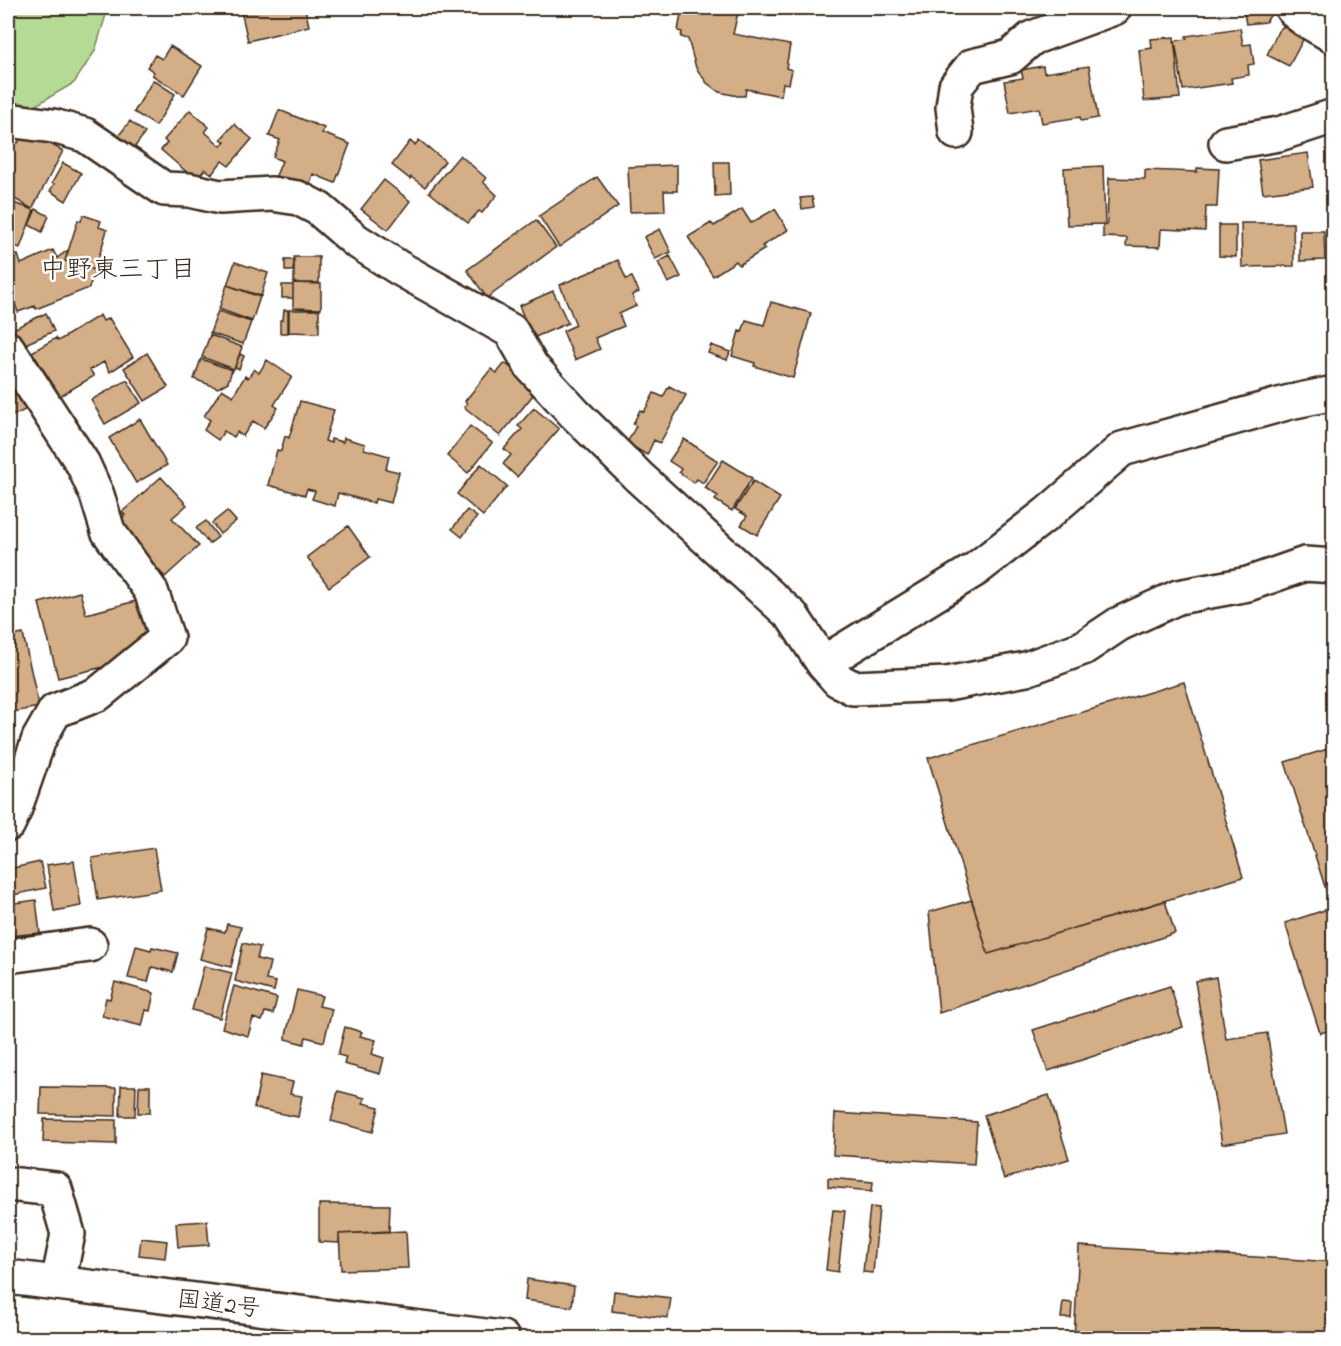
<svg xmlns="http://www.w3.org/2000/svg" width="1341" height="1346" font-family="'Indie Flower','Klee One',sans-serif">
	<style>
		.green { fill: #b5da95; stroke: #78825a; stroke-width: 1.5 }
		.building { fill: #d4ae86; stroke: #3b2a1e; stroke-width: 1.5 }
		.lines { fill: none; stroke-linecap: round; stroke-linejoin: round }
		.minor-casing { stroke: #3b2a1e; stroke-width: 38 }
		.highway-casing { stroke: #3b2a1e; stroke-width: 38 }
		.minor { stroke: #fff; stroke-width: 33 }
		.highway { stroke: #fff; stroke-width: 33 }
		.labels { text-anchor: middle; stroke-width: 5; stroke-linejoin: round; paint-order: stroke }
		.street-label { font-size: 24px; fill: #3b2a1e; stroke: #fff }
		.neighbourhood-label { font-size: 26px; fill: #3b2a1e; stroke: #fff }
	</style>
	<rect width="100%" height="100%" fill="#fff"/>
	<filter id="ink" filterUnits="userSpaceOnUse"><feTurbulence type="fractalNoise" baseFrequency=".0167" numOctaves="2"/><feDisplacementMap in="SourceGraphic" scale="12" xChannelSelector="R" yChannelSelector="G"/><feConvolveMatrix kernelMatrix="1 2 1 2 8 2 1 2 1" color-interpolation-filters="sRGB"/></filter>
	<g filter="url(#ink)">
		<path class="green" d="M8,8H108L95,51L74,83L31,108L8,105Z"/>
		<path class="building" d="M250,8H305L309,26L248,41L241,11Z
			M682,8H739L733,34L790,45L786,68L792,70L789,84L783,83L781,96L746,89L745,96H738L719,92L707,83L696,68L688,39L681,37L682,32L678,31Z
			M755,8H775V15L754,14Z
			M1243,8H1272L1273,11L1266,22L1246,24Z
			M1286,24L1306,34L1289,66L1267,55L1278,31Z
			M1240,28L1243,45L1251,44L1254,64L1248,65L1249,75L1231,78L1232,83L1183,90L1175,41L1187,39L1186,36Z
			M1174,37L1180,98L1144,101L1139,50L1152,48L1151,39Z
			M170,46L202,66L184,95L152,75L154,72L147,67L155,55L162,59Z
			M1043,66L1044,73L1089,66L1098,118L1081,121L1080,117L1042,123L1039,108L1010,113L1004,81L1023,78L1021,70Z
			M153,80L175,94L156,126L134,112Z
			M190,110L209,127L205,132L221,146L225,142L221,139L234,124L252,139L229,166L222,161L212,174L205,169L196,180L161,150L167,143L164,140Z
			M279,110L324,128L322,133L350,144L335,183L313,174L309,187L275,178L282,161L273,157L280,140L269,136Z
			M130,121L145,133L132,151L116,139Z
			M25,130L63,151L32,209L8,195V174L11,167L8,165V153L14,141L18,143Z
			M419,140L445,161L425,187L411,177L410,179L392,165L410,141L415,145Z
			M1308,153L1313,187L1263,193L1258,160Z
			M460,155L486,178L483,182L497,195L482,213L479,211L468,223L429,192Z
			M714,162H729L730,195L715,196Z
			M63,163L81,173L66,201L50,191L54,184L52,183Z
			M677,165V191H664L665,211L630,212L628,167Z
			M1103,166L1105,224L1067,225L1064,168Z
			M1197,168L1219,169L1217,207H1206L1205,231L1161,229L1160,247L1126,246L1127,238L1103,237V225H1107L1109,178L1145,179V170L1197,172Z
			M597,177L618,206L559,247L539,216Z
			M384,180L410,201L388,230L361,209Z
			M812,197L814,207L802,209L800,198Z
			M8,201L34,210L20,248L8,243Z
			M1330,204H1334V262H1332Z
			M36,209L49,216L42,232L29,225Z
			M742,209L751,223L775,209L788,230L762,246L765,249L739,265L736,261L713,276L688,237L711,223L714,226Z
			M83,215L101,221L99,227L107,230L95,270L65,261L78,220L81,221Z
			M536,220L556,247L487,298L467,270Z
			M1241,223H1293L1294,266L1242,267Z
			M1219,225H1236V257L1219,256Z
			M660,229L671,252L655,259L644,237Z
			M1300,231H1324L1325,260L1300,261Z
			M53,250L57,258L68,250L65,261L95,270L89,288L36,309L35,306L18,312L8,286V262L18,255L21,264Z
			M670,256L681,277L668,283L658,262Z
			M294,257H319V283H294Z
			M285,260H294L293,271H285Z
			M618,260L626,279L632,277L639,292L632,295L636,306L619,314L624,326L595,338L600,349L575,360L563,331L576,325L560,285Z
			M235,262L268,273L261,296L227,285Z
			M293,283L321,284V309L293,308Z
			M227,285L260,297L252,321L219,309Z
			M282,285H293V298H282Z
			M553,291L568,323L533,338L519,306Z
			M771,302L811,313L793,378L754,366L755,363L732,356L739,331L742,332L746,320L764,325Z
			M284,310H288V333H280V320H283Z
			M289,310H319V333L289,332Z
			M218,311L251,322L243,344L210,333Z
			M46,313L54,331L21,346L13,329Z
			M100,315L103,321L109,318L133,357L110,372L104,362L90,370L94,376L60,396L32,352L56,338L58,341Z
			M210,335L242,347L234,369L202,357Z
			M711,345L730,352L727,360L708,353Z
			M147,353L168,387L145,401L124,368Z
			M240,354L244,356L239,369L235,367Z
			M201,359L232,370L228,382L218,388L194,379Z
			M267,360L292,377L274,405L278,408L264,428L253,421L243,436L237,432L234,437L224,431L218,440L204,430L210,420L204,416L222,389L233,396L245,376L248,378L254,369L259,373Z
			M505,363L537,390L500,436L464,407L467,404L465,401L491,369L497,373Z
			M127,380L141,403L105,424L91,400Z
			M11,382L25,410L8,418V384Z
			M669,386L686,395L660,443L654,440L647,455L627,443L636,426L633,424L640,410L644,412L654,393L663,397Z
			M300,401L334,410L325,441L331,443V439L343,442L344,438L365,444L364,449L389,456L386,469L399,472L391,503L375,499L374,503L338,493L335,506L312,499L315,491L307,489L305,495L268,485L277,450L281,451L285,436L289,438Z
			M534,408L559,429L517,477L503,464L511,455L504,449L522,429L518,426Z
			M140,419L167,465L136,483L109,438Z
			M470,426L492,443L468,473L447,456Z
			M684,439L718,461L703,483L697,479L694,483L679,472L681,469L669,461Z
			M723,460L752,478L732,511L715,500L718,496L705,488Z
			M481,464L507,486L483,516L457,494Z
			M161,477L187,505L172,518L199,546L165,577L130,539L133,537L118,521L125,515L122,512Z
			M753,481L780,498L757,535L741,525L747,516L735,509Z
			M467,510L477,517L462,537L452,529Z
			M227,511L236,521L220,534L212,523Z
			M206,521L218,537L209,544L196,528Z
			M348,526L370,557L329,587L307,557Z
			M80,592L86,614L140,600L154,641L132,660L58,678L39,603Z
			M23,634L39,707L8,713V637Z
			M1184,682L1243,877L988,954L928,758Z
			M1334,747V915L1285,762Z
			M154,848L161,890L98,900L92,858Z
			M74,861L81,906L54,911L47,865Z
			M40,862L46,888L8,896V869Z
			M36,900L40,933L8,936V904Z
			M972,900L988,954L1165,901L1175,933L939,1013L929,912Z
			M1331,908L1334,915V1029L1320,1033L1285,923Z
			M227,924L241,927L231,967L200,959L208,928L225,932Z
			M243,943L260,947L257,959L270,962L266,980L276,982L274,991L235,981Z
			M136,946L151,950L152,947L178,953L173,972L152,967L148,982L128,978Z
			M204,966L232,973L220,1018L192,1010Z
			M1216,977L1226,1039L1267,1033L1284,1134L1222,1144L1195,981Z
			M115,982L154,993L150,1011L146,1010L142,1026L102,1016L106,998L110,999Z
			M234,986L277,998L273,1014L265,1012L262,1021L253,1018L248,1036L222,1028Z
			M1170,986L1183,1027L1048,1071L1033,1030Z
			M297,990L322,996L319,1006L332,1009L324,1042L306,1037L304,1044L285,1039Z
			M345,1027L362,1032L360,1036L376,1040L372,1054L384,1058L380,1074L344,1064L346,1057L338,1055Z
			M261,1075L293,1082L290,1094L302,1096L298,1117L254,1108Z
			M121,1086H136L135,1116H120Z
			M139,1086H150V1113H138Z
			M41,1087L116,1088V1116L40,1114Z
			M338,1091L365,1098L363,1103L379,1107L373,1132L331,1121Z
			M1049,1095L1069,1159L1004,1179L984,1115Z
			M835,1113L977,1122L974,1164L833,1155Z
			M44,1119L116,1120V1144L43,1142Z
			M828,1178L873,1182L872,1191L828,1187Z
			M319,1204L390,1205L389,1231L339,1234V1243L319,1242Z
			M870,1207L879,1208L873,1273L863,1272Z
			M833,1210L845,1211L838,1272L826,1270Z
			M207,1221L209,1245L178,1247L176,1223Z
			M406,1231L408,1268L341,1270L339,1234Z
			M141,1238L167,1241L165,1258L139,1255Z
			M1079,1246L1334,1262V1338H1074Z
			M527,1279L574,1286L572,1307L525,1300Z
			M614,1291L671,1298L668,1318L612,1311Z
			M1063,1302L1072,1303L1071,1318H1061Z"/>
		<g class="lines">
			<g class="minor-casing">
				<path id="minor" d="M1292,8C1303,22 1319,26 1334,37
					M8,120L53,126L85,135L164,189L189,190L220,197L272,194L298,198L319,209L355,240L399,268L511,331L531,366L575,414L640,478L792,616L823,663L976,569L1048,513L1122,449L1290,402L1334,393
					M956,132L953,107L956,86L972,66L1010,57L1032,38L1114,8
					M1226,143L1279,134L1334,116
					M8,349L83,464L97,495L108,531L151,591L167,638L98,694L55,711L39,739L14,811L8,824
					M823,663L838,680L853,688L947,684L1026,669L1083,648L1119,624L1178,597L1248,584L1305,564L1334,566
					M8,956L90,945
					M8,1184L55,1189L68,1234L58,1283"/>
			</g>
			<g class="highway-casing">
				<path id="highway" d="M8,1277L502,1338"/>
			</g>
			<use href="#minor" class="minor"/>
			<use href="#highway" class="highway"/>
		</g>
	</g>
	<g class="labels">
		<g class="street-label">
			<text transform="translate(219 1303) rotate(7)" y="8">国道2号</text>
		</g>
		<g class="neighbourhood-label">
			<text x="118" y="277">中野東三丁目</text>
		</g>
	</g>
	<rect width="1341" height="1346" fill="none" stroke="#fff" stroke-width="30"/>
	<rect x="15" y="15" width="1311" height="1316" fill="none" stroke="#3b2a1e" stroke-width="2" filter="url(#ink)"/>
</svg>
